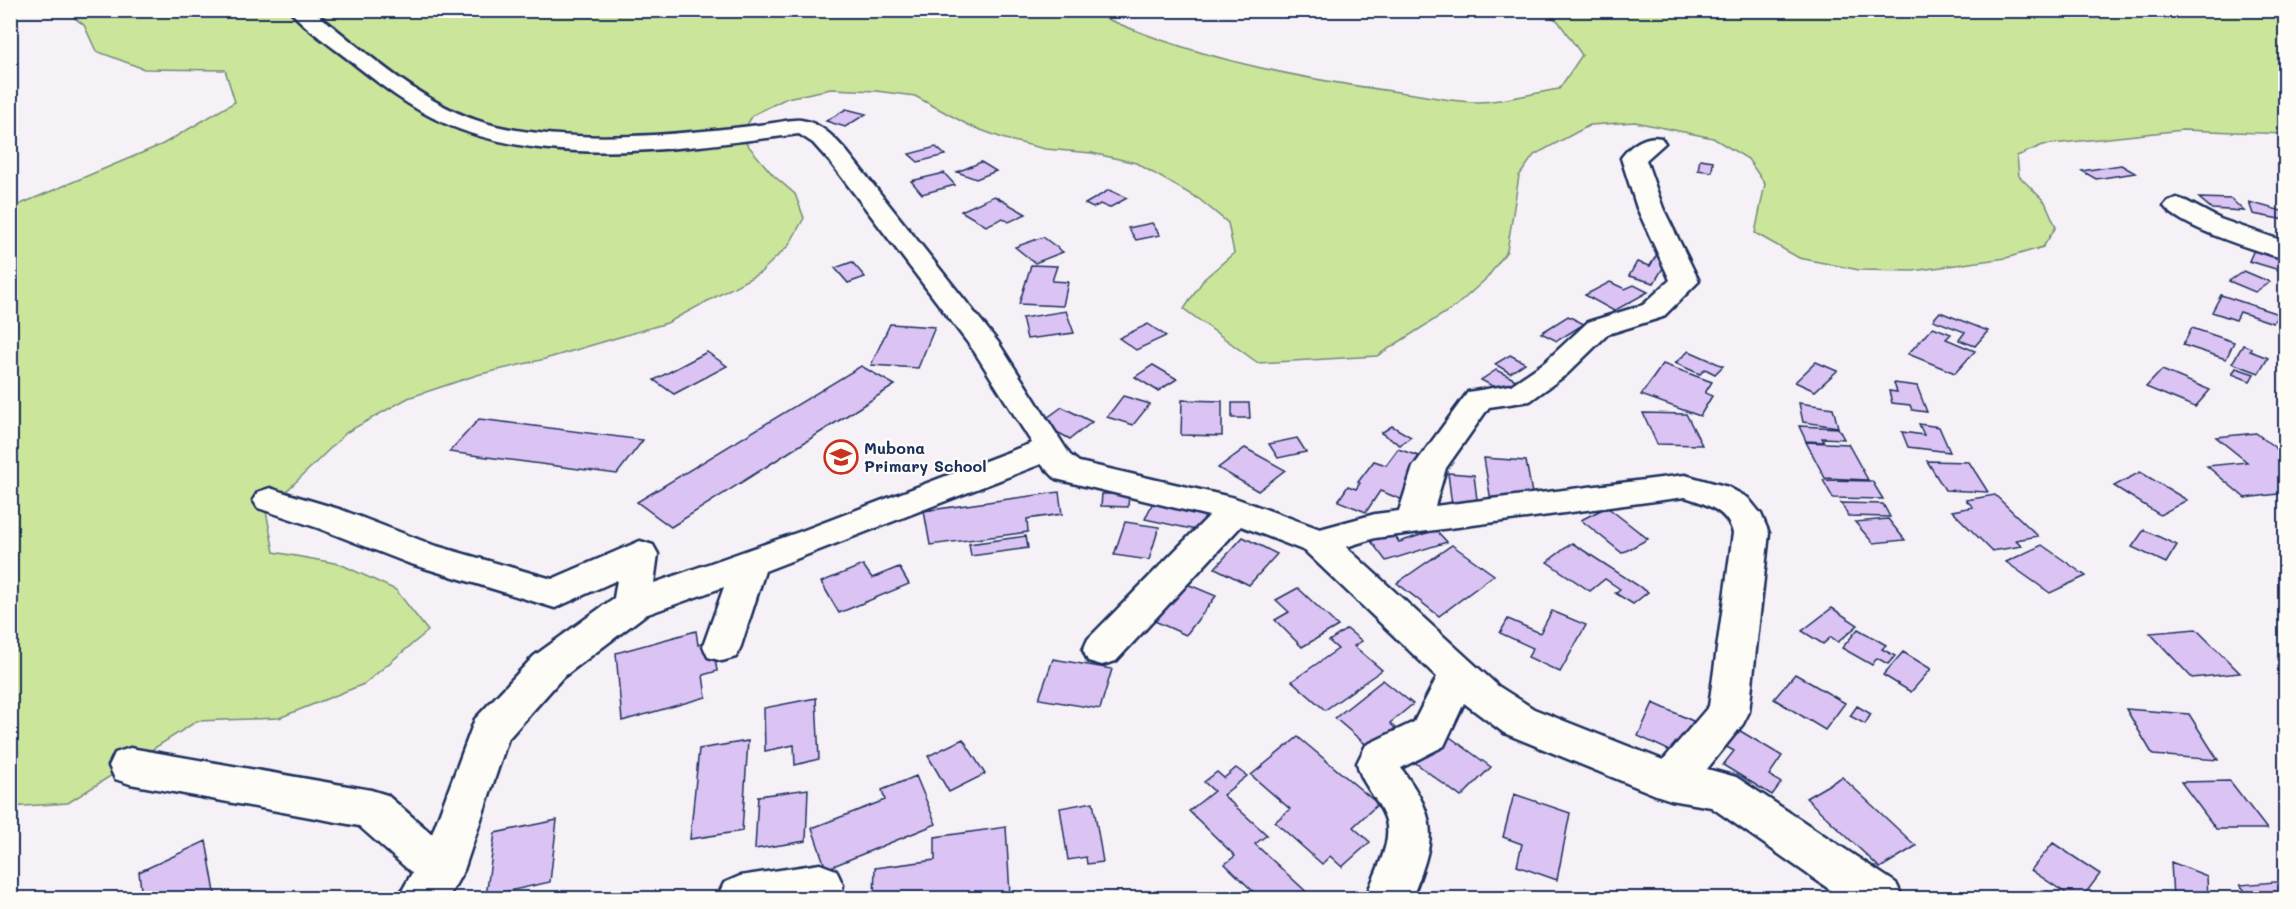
<svg xmlns="http://www.w3.org/2000/svg" width="2296" height="909" font-family="Mali,sans-serif">
	<style>
		.green { fill: #cbe59b; stroke: #738a7c; stroke-width: 1.5 }
		.building { fill: #dbc4f4; stroke: #1b2f5e; stroke-width: 1.5 }
		.lines { fill: none; stroke-linecap: round; stroke-linejoin: round }
		.minor-casing { stroke: #1b2f5e; stroke-width: 5 }
		.minor { fill: #fdfcf7; fill-rule: evenodd }
		.labels { text-anchor: middle; stroke-width: 4.5; stroke-linejoin: round; paint-order: stroke }
		.poi-label { font-size: 16px; font-weight: bold; fill: #1b2f5e; stroke: #fdfcf7; text-anchor: start }
	</style>
	<rect width="100%" height="100%" fill="#f6f1f6"/>
	<filter id="ink" filterUnits="userSpaceOnUse"><feTurbulence type="fractalNoise" baseFrequency=".0167" numOctaves="2"/><feDisplacementMap in="SourceGraphic" scale="12" xChannelSelector="R" yChannelSelector="G"/><feConvolveMatrix kernelMatrix="1 2 1 2 8 2 1 2 1" color-interpolation-filters="sRGB"/></filter>
	<g filter="url(#ink)">
		<path class="green" d="M65,11H1090C1187,57 1299,79 1406,93C1429,96 1454,102 1478,102C1504,102 1533,93 1559,89L1582,55L1558,21L1542,11H2285V134L2183,130L2043,145L2017,156L2019,176L2045,202L2056,227L2043,247L2006,258L1913,271L1859,270L1799,258L1755,233L1765,184L1748,159L1713,138L1635,122L1590,125L1534,155L1519,176L1507,251L1487,278L1456,306L1377,356L1258,363L1184,309L1204,279L1234,253L1228,223L1199,199L1136,163L1092,153L1045,149L1005,139L970,126L915,96L876,91L831,89L787,98L753,115L740,136L773,175L795,194L804,218L789,245L760,273L667,323L545,359L477,375L408,398L347,432L266,511L274,552L340,564L396,590L428,631L364,684L279,718L197,721L68,803L11,807V208L163,144L235,102L225,70L144,69L96,51L84,25Z"/>
		<path class="building" d="M846,109L866,114L845,127L826,121Z
			M936,147L945,155L918,162L909,154Z
			M1700,159L1713,161L1712,172L1698,170Z
			M981,162L996,171L976,179L957,172Z
			M2121,165L2135,173L2096,179L2082,171Z
			M944,173L955,185L922,194L911,181Z
			M1109,190L1127,198L1109,208L1100,204L1093,208L1085,204Z
			M994,196L1026,214L1009,222L1003,218L986,226L961,211Z
			M2199,198L2231,199L2244,211L2212,209Z
			M2249,202L2282,211L2285,220L2253,214Z
			M1152,223L1160,235L1136,240L1128,228Z
			M1043,237L1063,252L1035,263L1015,247Z
			M2256,245L2286,254V272L2249,261Z
			M1657,254L1669,258L1654,283L1629,276L1637,262L1650,266Z
			M852,262L865,277L848,283L835,268Z
			M1031,265L1057,266L1052,281L1068,282L1063,306L1019,304Z
			M2244,271L2270,282L2255,292L2229,281Z
			M1610,282L1625,289L1634,285L1648,292L1614,311L1585,295Z
			M2221,295L2278,314L2273,323L2240,312L2236,320L2212,312Z
			M1066,311L1074,333L1027,339L1022,318Z
			M1940,312L1988,331L1975,346L1959,340L1965,332L1933,320Z
			M1568,316L1584,324L1557,341L1541,333Z
			M890,324L935,327L918,368L871,365Z
			M1148,324L1166,336L1136,350L1119,338Z
			M1933,327L1951,334L1946,339L1975,351L1955,373L1908,354Z
			M2192,328L2234,342L2226,359L2183,345Z
			M2243,345L2251,348L2250,351L2268,358L2259,373L2232,363Z
			M1689,351L1723,366L1715,374L1705,369L1700,374L1675,363Z
			M707,352L727,366L674,394L654,380Z
			M1510,355L1525,363L1510,373L1495,364Z
			M1816,362L1837,371L1815,391L1795,382Z
			M1663,364L1712,382L1705,393L1712,396L1700,416L1641,395Z
			M1153,365L1177,379L1158,391L1135,377Z
			M861,366L895,385L671,527L637,502Z
			M2236,368L2254,374L2250,381L2232,374Z
			M1496,370L1522,383L1508,394L1481,380Z
			M2162,370L2210,390L2195,407L2146,387Z
			M1894,383L1917,386L1927,412L1912,410L1910,405L1892,403L1889,391L1897,392Z
			M1123,396L1150,404L1133,425L1107,417Z
			M1182,400L1222,401V436L1181,435Z
			M1232,403H1249L1250,418H1232Z
			M1799,403L1833,408L1838,427L1803,422Z
			M1062,407L1092,422L1070,439L1040,423Z
			M1643,413L1686,414L1702,445L1657,444Z
			M479,419L643,440L617,474L449,452Z
			M1919,424L1939,427L1950,452L1908,447L1902,432L1924,435Z
			M1392,426L1411,437L1400,445L1381,433Z
			M1799,426L1838,428L1844,439L1822,438L1824,442L1806,441Z
			M2256,433L2286,456V493L2245,498L2207,466L2247,462L2216,437Z
			M1297,438L1306,452L1278,458L1269,444Z
			M1806,442L1848,444L1868,480L1825,478Z
			M1245,448L1285,470L1258,491L1218,468Z
			M1398,449L1430,460L1403,500L1380,491L1366,512L1338,501L1348,486L1356,489L1360,483L1358,482L1374,461L1386,465Z
			M1484,458L1526,461L1534,504L1491,501Z
			M1927,461L1969,462L1988,492L1945,490Z
			M2140,472L2187,500L2160,515L2114,486Z
			M1448,473L1474,475L1478,508L1452,506Z
			M1823,480L1872,481L1883,499L1833,498Z
			M1059,492L1062,514L1027,519L1028,532L930,545L924,511Z
			M1102,494H1129L1128,507L1101,506Z
			M1995,495L2038,536L2016,540L2022,546L1992,551L1952,511L1973,507L1966,500Z
			M1154,500L1208,512L1200,531L1145,519Z
			M1841,503L1883,504L1890,517L1848,516Z
			M1607,507L1648,539L1622,553L1581,520Z
			M1888,519L1905,540L1873,543L1855,522Z
			M1125,522L1159,527L1149,560L1114,555Z
			M1436,530L1447,542L1386,561L1370,540L1393,533L1399,542Z
			M2144,530L2177,545L2166,563L2132,547Z
			M1026,536L1028,548L971,556L969,544Z
			M1243,537L1277,554L1249,585L1215,568Z
			M1572,543L1648,592L1633,604L1615,593L1620,589L1605,579L1590,591L1547,562Z
			M1452,545L1494,575L1439,616L1397,583Z
			M2042,545L2086,576L2050,593L2006,562Z
			M863,565L872,578L899,567L909,584L839,613L821,582Z
			M1180,581L1216,596L1186,635L1150,619Z
			M1298,588L1338,626L1302,647L1275,620L1289,612L1276,600Z
			M1832,608L1858,625L1838,642L1831,637L1823,644L1802,631Z
			M1552,611L1586,625L1560,672L1528,657L1533,648L1500,633L1508,619L1540,633Z
			M1347,629L1362,641L1354,646L1382,670L1325,710L1292,681L1338,649L1329,641Z
			M1858,629L1886,645L1882,649L1895,656L1888,664L1877,658L1872,665L1842,648Z
			M2196,629L2240,673L2192,678L2150,633Z
			M696,631L698,645L712,640L717,671L703,675L706,697L622,721L616,653Z
			M1903,652L1931,669L1911,692L1883,675Z
			M1053,659L1112,669L1100,709L1039,699Z
			M1795,674L1845,703L1825,730L1774,699Z
			M1383,680L1413,704L1390,723L1395,728L1370,748L1335,718Z
			M816,698L819,759L795,765L794,745L765,751L764,708Z
			M1653,703L1693,721L1679,755L1638,736Z
			M1857,706L1871,714L1865,724L1850,716Z
			M2126,709L2189,714L2218,760L2153,755Z
			M1737,729L1782,756L1769,775L1781,783L1772,795L1723,765L1734,751L1725,746Z
			M1443,732L1491,767L1461,797L1413,761Z
			M1298,737L1378,804L1353,827L1370,842L1342,867L1330,856L1322,864L1275,822L1290,809L1251,775Z
			M963,739L985,774L949,792L928,756Z
			M748,741L742,831L690,839L699,749Z
			M1236,768L1247,776L1223,795L1267,835L1255,844L1313,898H1260L1225,864L1235,856L1189,811L1214,791L1204,782L1217,772L1224,778Z
			M916,776L936,824L826,869L812,828L885,800L882,790Z
			M1842,777L1916,846L1880,868L1806,798Z
			M2230,781L2267,829H2216L2181,782Z
			M808,789L806,841L755,849L758,796Z
			M1514,794L1570,813L1557,880L1517,866L1522,844L1503,837Z
			M1093,802L1103,862L1087,864L1086,857L1068,860L1060,808Z
			M557,820L550,882L486,896L495,833Z
			M1006,827L1010,895L981,898H874L875,868L935,860V837Z
			M206,841L216,898H142L139,872Z
			M2053,843L2100,874L2082,898H2073L2031,870Z
			M2171,862L2207,876L2208,898H2173Z
			M2286,881V898H2251L2240,885Z"/>
		<g class="lines">
			<g class="minor-casing">
				<path id="minor" d="M290,10H312C368,53 425,109 496,126C567,142 643,137 714,130C734,128 754,126 773,123C782,122 792,119 801,120C821,123 835,138 848,153L998,342L1070,455L1079,462L1235,498L1320,529L1375,514L1399,511L1413,467L1468,392L1511,385L1545,362L1588,322L1643,305L1670,280L1637,208L1621,158C1630,145 1646,134 1661,138L1665,143L1646,160L1663,208L1699,281L1663,317L1608,334L1567,374L1530,401L1489,407L1446,468L1435,506L1685,475L1728,487L1748,498L1761,514L1769,533L1749,712L1743,724L1707,769L1736,777L1896,883L1903,898H1842L1711,807L1671,800L1656,795L1504,733L1464,703L1444,746L1401,768C1440,822 1435,838 1412,898H1366C1373,874 1397,839 1383,813C1375,795 1361,783 1357,763L1366,745L1414,722L1437,677L1305,551L1241,526L1116,661L1102,665L1088,661L1083,650L1088,639L1209,516L1056,479L1041,464L765,571L741,646L736,657L722,661L708,657L703,646L724,587L645,615L562,678L508,739L464,870L448,898H398L412,873L359,826L130,784L115,779L109,766L115,753L130,748L371,790L387,795L432,834L475,719L534,656L614,598L617,580L555,608L408,563L318,528L258,508L253,500L258,492L270,488L282,492L342,510L433,545L552,579L640,541L653,545L658,554L654,583L799,532L1032,443L974,351L831,163L813,143L799,134C687,148 550,170 444,123C410,108 381,85 353,63C337,50 300,25 290,10ZM1685,497C1705,503 1728,511 1733,533L1709,706L1663,760L1534,709L1498,686L1346,547L1375,538Z
					M2177,198L2186,201L2220,219L2286,242V259C2259,252 2179,227 2164,206L2168,201Z
					M820,864L836,870L843,885L841,898H717L724,883L740,876Z"/>
			</g>
			<use href="#minor" class="minor"/>
		</g>
	</g>
	<defs>
		<g id="school-ring" transform="scale(1.725)"><circle r="9.5" fill="#fdfcf7" stroke="#c8321e" stroke-width="1.5"/><path d="M0-5L7-2L0 1L-7-2ZM-4 1L0 2.5L4 1V4Q0 6-4 4Z" fill="#c8321e"/></g>
	</defs>
	<g fill-rule="evenodd">
		<use href="#school-ring" x="841" y="457"/>
	</g>
	<g class="labels">
		<g class="poi-label">
			<text x="864" y="454">Mubona<tspan x="864" dy="18">Primary School</tspan></text>
		</g>
	</g>
	<rect width="2296" height="909" fill="none" stroke="#fdfcf7" stroke-width="36"/>
	<rect x="18" y="18" width="2260" height="873" fill="none" stroke="#1b2f5e" stroke-width="2" filter="url(#ink)"/>
</svg>
